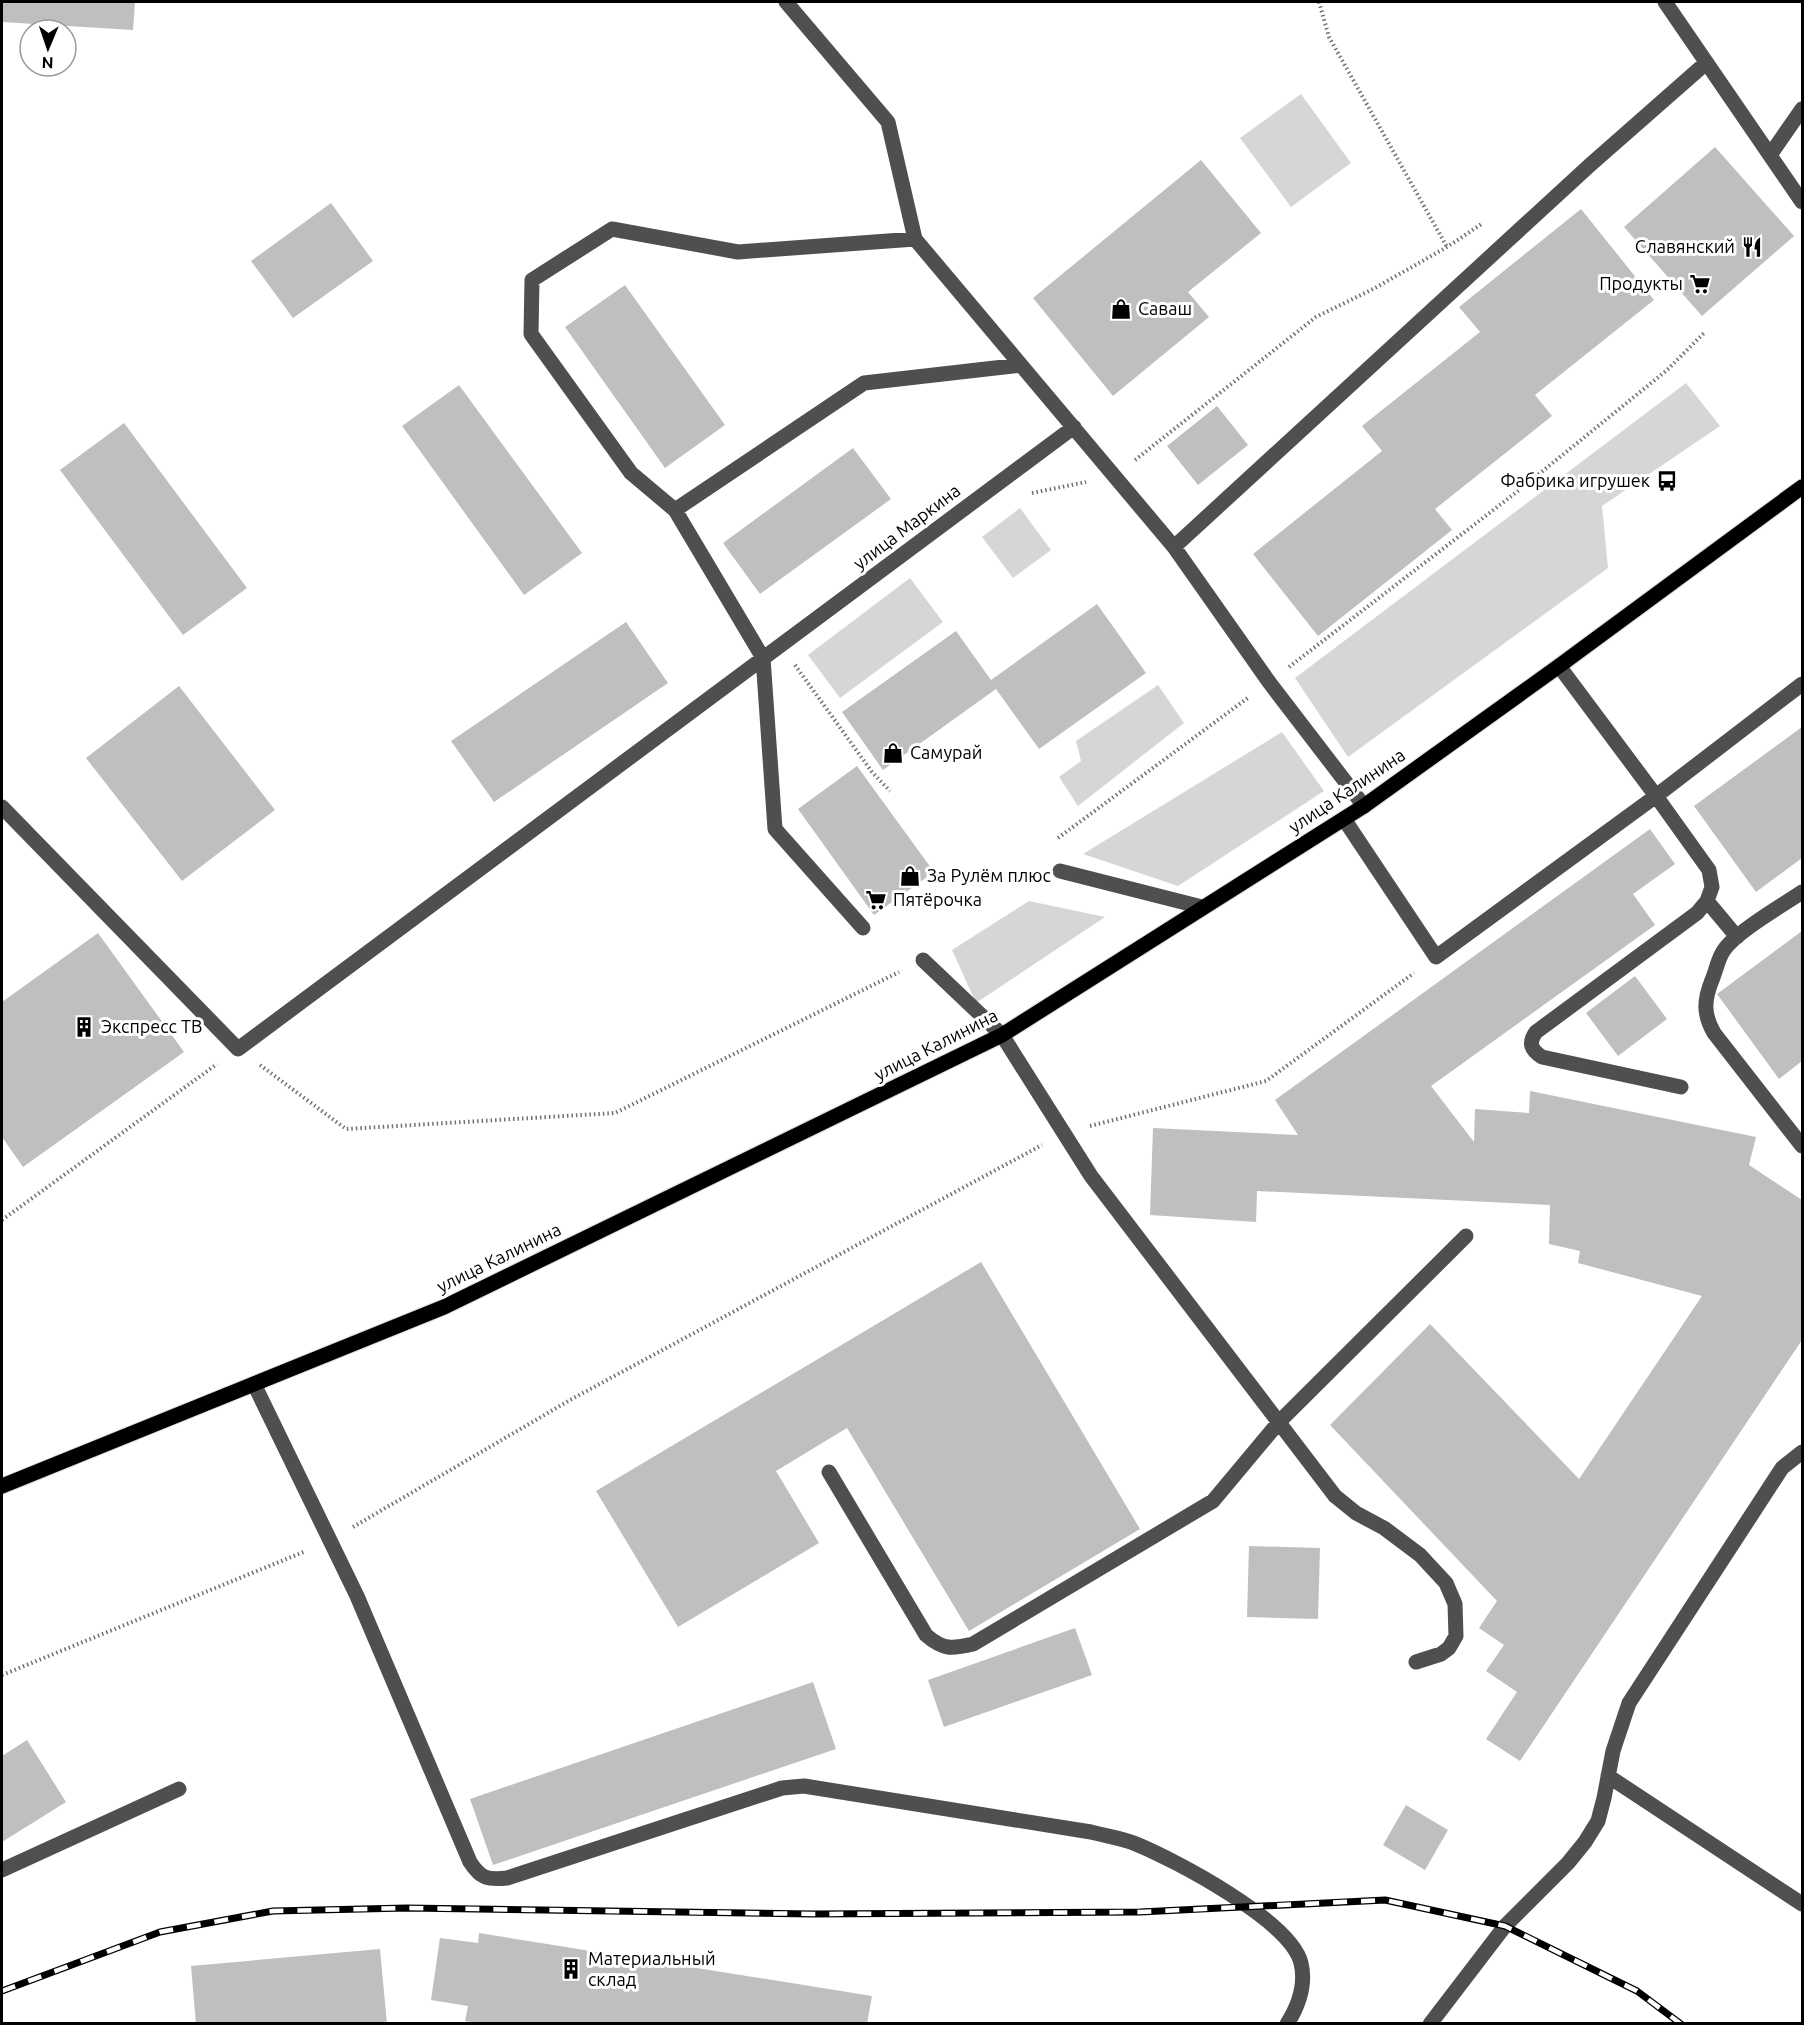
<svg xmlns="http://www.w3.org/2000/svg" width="1804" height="2025" font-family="Ubuntu,sans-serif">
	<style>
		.green { fill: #d6d6d6 }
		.building { fill: #bfbfbf }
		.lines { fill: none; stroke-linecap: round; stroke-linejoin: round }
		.major-casing { stroke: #dbdbdb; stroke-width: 17 }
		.path { stroke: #717171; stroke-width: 4; stroke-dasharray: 1.5 3; stroke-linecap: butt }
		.minor { stroke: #4f4f4f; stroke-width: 15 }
		.major { stroke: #000; stroke-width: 15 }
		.rail-casing { stroke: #000; stroke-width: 7 }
		.rail { stroke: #fff; stroke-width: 4.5; stroke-dasharray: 14; stroke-linecap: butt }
		.labels { text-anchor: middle; stroke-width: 6; stroke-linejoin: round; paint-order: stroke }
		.poi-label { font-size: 18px; fill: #000; stroke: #fff; text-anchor: start }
		.street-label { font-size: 18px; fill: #000; stroke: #fff }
	</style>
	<rect width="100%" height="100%" fill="#fff"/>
	<path class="green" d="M1301,94L1351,163L1291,207L1240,138Z
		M1686,383L1720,426L1602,506L1608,568L1348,757L1295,678Z
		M1020,508L1051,550L1013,578L982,537Z
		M910,578L943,622L840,698L808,655Z
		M1158,685L1184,723L1078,806L1059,777L1081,761L1076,741Z
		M1282,732L1324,791L1178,886L1083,854Z
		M1029,901L1105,917L976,1003L952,950Z"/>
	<path class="building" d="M2,2H135L133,30L2,22Z
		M1715,147L1794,236L1702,316L1624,227Z
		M1201,160L1261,233L1188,292L1209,317L1113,396L1033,298Z
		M331,203L373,261L293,318L251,261Z
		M1581,209L1654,300L1535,395L1552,416L1435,509L1452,530L1318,636L1253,554L1382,451L1362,426L1480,332L1459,307Z
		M625,285L725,425L665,468L565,327Z
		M459,385L582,553L524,595L402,426Z
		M1217,406L1248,445L1198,485L1167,446Z
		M124,423L247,588L183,635L60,470Z
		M853,448L891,499L760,594L723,543Z
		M1097,604L1146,673L1039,749L996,689L883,770L842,712L956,631L991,680Z
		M626,622L668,683L494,802L451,741Z
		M179,686L275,810L182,881L86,758Z
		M1802,727V858L1756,892L1694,806Z
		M857,766L934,872L874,915L798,809Z
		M1650,829L1675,864L1633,894L1655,925L1431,1086L1474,1142L1475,1109L1529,1113L1530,1091L1756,1137L1749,1165L1802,1200V1340L1520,1761L1486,1739L1517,1692L1486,1671L1504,1645L1479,1628L1497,1601L1330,1425L1430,1324L1579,1479L1702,1296L1578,1263L1580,1251L1549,1244L1550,1205L1257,1191L1256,1222L1150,1215L1153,1128L1298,1135L1275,1100Z
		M1802,931V1061L1779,1079L1717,994Z
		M98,933L184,1052L23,1167L2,1137V1002Z
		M1635,976L1667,1019L1618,1056L1586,1013Z
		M981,1262L1140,1529L969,1631L847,1428L776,1471L819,1543L678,1627L596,1491Z
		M1249,1546L1320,1548L1318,1619L1247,1617Z
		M1075,1628L1092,1675L944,1727L928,1680Z
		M813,1682L836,1749L493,1865L470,1799Z
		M27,1740L66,1802L2,1842V1756Z
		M1406,1805L1448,1830L1425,1870L1383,1845Z
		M479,1933L872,1996L867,2024H478L465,2021L468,2006L431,2000L440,1938L478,1943Z
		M380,1949L387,2024H196L191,1966Z"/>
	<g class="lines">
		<g class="major-casing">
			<path id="major" d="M2,1486L444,1307L1002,1035L1364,806L1559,666L1802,487"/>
		</g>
		<path class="path" d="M1319,2L1329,37L1447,247
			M1135,460L1316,317L1375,288L1447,247L1483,223
			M1032,493L1086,482
			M795,665L872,772L890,791
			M1289,667L1518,491L1666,371L1704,333
			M1058,838L1249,697
			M260,1065L346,1129L615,1113L899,972
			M1090,1126L1266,1081L1414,973
			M2,1220L217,1064
			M353,1527L570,1400L1042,1145
			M2,1675L306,1551"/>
		<path class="minor" d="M786,2L888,122L915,239L1174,547L1269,682L1364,806
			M1665,2L1802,202
			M1770,155L1802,109
			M915,239L738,252L612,229L532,280L531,334L631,473L675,510L864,383L1021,365
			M675,510L763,658L775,829L863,928
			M1174,547L1590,165L1706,63
			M1559,666L1656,796L1802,684
			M2,807L238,1049L1074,427
			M1344,819L1436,957L1656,796L1709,870L1712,887L1707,901L1697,913L1536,1032C1528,1043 1531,1050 1542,1057L1681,1087
			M1060,871L1202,907
			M1802,892C1783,905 1736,932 1724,950C1718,958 1716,971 1712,980C1704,1000 1703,1014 1714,1033L1802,1146
			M1707,901L1737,937
			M923,960L1002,1035L1091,1176L1335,1496L1356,1513L1384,1528L1420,1555L1446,1583L1455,1604L1456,1636L1449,1648L1441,1654L1416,1662
			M254,1384L357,1596L470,1862C481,1879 488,1880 507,1878L782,1788L804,1786L1091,1832C1106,1836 1122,1838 1136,1844C1175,1860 1291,1921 1301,1963C1306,1984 1299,2005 1287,2024
			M829,1472L926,1635C943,1650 952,1649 973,1644L1213,1501L1279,1422L1466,1236
			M1608,1776L1802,1904
			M2,1870L179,1789
			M1430,2024L1505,1926L1568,1863L1585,1842L1598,1821L1604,1798L1613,1751L1629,1703L1782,1468L1802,1452"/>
		<use href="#major" class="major"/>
		<g class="rail-casing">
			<path id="rail" d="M2,1991L160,1932L273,1911L407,1908L813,1914L1140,1912L1385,1900L1505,1926L1637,1991L1681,2024"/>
		</g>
		<use href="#rail" class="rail"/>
	</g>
	<defs>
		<g id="restaurant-bare" transform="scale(1.62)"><path d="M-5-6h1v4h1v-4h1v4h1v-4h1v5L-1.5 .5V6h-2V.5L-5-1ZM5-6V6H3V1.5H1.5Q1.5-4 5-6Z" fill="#000" stroke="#fff" stroke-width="2.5" paint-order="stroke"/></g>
		<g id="supermarket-bare" transform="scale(1.62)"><path d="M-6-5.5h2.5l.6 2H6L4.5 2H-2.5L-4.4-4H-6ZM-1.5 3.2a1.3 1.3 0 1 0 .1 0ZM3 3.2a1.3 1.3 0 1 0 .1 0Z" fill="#000" stroke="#fff" stroke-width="2.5" paint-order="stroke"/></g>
		<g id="shop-bare" transform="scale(1.62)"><path d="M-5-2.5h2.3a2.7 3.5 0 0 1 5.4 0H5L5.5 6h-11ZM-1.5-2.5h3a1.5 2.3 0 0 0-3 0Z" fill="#000" stroke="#fff" stroke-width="2.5" paint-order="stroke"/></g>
		<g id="bus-bare" transform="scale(1.62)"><path d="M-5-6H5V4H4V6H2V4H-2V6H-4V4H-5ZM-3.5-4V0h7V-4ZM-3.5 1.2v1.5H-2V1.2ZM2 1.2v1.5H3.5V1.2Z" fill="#000" stroke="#fff" stroke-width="2.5" paint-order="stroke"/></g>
		<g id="building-bare" transform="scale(1.62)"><path d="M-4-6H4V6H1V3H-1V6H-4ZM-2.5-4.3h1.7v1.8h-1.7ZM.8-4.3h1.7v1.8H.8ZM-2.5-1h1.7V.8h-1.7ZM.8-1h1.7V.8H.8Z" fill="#000" stroke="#fff" stroke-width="2.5" paint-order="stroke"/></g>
	</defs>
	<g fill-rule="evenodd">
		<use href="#restaurant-bare" x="1752" y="247"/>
		<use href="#supermarket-bare" x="1700" y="284"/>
		<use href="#shop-bare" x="1121" y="309"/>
		<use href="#bus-bare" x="1667" y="481"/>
		<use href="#shop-bare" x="893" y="753"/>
		<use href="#shop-bare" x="910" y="876"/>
		<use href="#supermarket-bare" x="876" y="900"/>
		<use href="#building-bare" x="84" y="1027"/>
		<use href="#building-bare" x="571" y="1969"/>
	</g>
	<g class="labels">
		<g class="poi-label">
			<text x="1735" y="253" text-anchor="end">Славянский</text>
			<text x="1683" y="290" text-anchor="end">Продукты</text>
			<text x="1138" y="315">Саваш</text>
			<text x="1650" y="487" text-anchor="end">Фабрика игрушек</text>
			<text x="910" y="759">Самурай</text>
			<text x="927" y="882">За Рулём плюс</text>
			<text x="893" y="906">Пятёрочка</text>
			<text x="101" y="1033">Экспресс ТВ</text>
			<text x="588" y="1965">Материальный<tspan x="588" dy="21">склад</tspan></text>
		</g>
		<g class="street-label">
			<text transform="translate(907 527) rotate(-37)" y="6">улица Маркина</text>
			<text transform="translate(1347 791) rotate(-34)" y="6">улица Калинина</text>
			<text transform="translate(936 1045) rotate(-27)" y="6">улица Калинина</text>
			<text transform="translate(499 1258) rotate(-26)" y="6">улица Калинина</text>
		</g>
	</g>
	<rect width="1804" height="2025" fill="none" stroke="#000000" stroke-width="6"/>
	<g transform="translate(48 48) rotate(182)"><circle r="28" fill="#ffffff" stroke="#999999" stroke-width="1.5"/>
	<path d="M0-4.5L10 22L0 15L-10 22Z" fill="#000000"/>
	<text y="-9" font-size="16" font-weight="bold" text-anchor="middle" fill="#000000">N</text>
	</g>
</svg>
